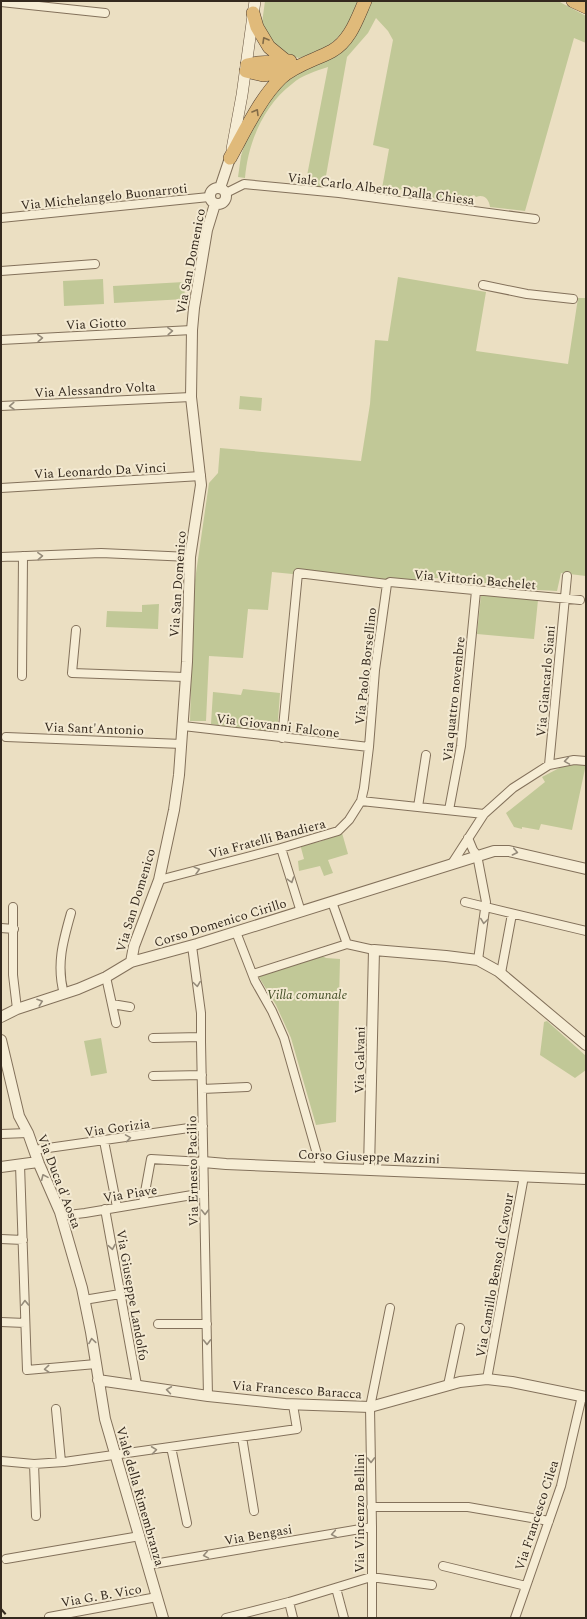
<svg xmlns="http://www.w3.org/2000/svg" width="587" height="1619" font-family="Spectral,serif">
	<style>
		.green { fill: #c1c897 }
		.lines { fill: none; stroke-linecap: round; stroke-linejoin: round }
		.minor-casing { stroke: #83715b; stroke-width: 10 }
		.tertiary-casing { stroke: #83715b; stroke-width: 12 }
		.secondary-casing { stroke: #65523e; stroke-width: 12 }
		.trunk-casing { stroke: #513f2f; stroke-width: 14 }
		.minor { stroke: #f6edd5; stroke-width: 8 }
		.tertiary { stroke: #f6edd5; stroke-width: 10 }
		.secondary { stroke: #f6edd5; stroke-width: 11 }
		.trunk { stroke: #e0ba7a; stroke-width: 13 }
		.rail { stroke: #34291e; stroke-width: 2; stroke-dasharray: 7 7; stroke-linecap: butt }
		.oneway { stroke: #816a47 }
		.oneway2 { stroke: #958b7a }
		.labels { text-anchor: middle; stroke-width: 4; stroke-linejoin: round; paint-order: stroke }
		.street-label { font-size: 13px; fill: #34291e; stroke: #f3e9d1 }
		.park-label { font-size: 13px; font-style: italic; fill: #444f26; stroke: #f3e9d1 }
	</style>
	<rect width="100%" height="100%" fill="#ebdfc2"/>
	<path class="green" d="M265,1H361L344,31L331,44L320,51L299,58L294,57L274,48L262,23Z
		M371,1H558L586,16V43L574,38L525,211L490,207C489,199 484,194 476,197L474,195C459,201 446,202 430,197V195L413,186L412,188C405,185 403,189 397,191L396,196L381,194L389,149L373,145L393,40L388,31L376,18L368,33L347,57L324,187L305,186L328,67C316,71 302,75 292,84C263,106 248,143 245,178L238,177L241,156L247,136L255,120L281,86L359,30Z
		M398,277L486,292L476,351L568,364L578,298H586V576L561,573L557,591L520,589L449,577L384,583L272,572L268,610L248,609L243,658L209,656L206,721H190L194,587L209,483L218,473L220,448L361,461L370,404L375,340L388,341Z
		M103,279L104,304L64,306L63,281Z
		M184,282L185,299L114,303L113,286Z
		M240,396L262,398L261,411L239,409Z
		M481,595L538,600L534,639L477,634Z
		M159,604L158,629L106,627L107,611L142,612V605Z
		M243,689L280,693L277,734L211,724L213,692L241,695Z
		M586,764L572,830L541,824L539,830L522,827V829L514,827L506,813L545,782L542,777L565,765Z
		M342,833L348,854L328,860L333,873L324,876L320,866L299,871L298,861L304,859L300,844L319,842Z
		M322,956L326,958L340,959L336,1122L316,1125L291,1038L276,1005L257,974Z
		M547,1021L586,1056V1070L575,1078L540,1055L544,1022Z
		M101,1038L107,1073L91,1076L84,1041Z"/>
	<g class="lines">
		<g class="minor-casing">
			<path id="minor" d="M1,2L105,13
				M226,193L244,184L339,193L535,219
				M1,218L209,197
				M1,271L95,264
				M483,285L527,294L573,299
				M1,340L192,330
				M1,406L191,397
				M1,488L201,476
				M1,557L101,553L190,557
				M76,630L72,673L185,677
				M22,676L23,556
				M183,726L369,747
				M6,737L182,744
				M282,738L298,573L387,584
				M549,765L567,576
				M361,801L484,814
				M418,807L426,755
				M449,810L461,746L476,591
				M468,838L473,850L477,855L486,902L478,960
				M281,848L301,912
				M453,862L484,814L513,788L549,765L574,760L586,761
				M159,880L281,848L338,831L349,820L361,801L364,788L369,747L375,670L387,584L390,582L580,600
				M332,902L347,944
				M465,902L586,931
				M13,907V975L17,1009
				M1,928L14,929
				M236,932L255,981L272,1011L284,1038L321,1168
				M347,944L374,950
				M192,946L201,1013V1042L208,1396
				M501,973L512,914
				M253,974L347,944
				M106,977L116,1023
				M64,994C56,965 63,941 71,913
				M112,1004L130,1007
				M153,1038L201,1037
				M153,1076L202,1075
				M202,1089L247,1087
				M1,1134L28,1133
				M104,1141L117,1207
				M34,1150L203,1126
				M20,1165L27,1370L96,1364
				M143,1203L151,1159L203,1162
				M105,1209L137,1385
				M60,1212L68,1215L85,1213L204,1193
				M1,1239L23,1240
				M84,1300L120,1294
				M1,1322L25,1323
				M158,1324H207
				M487,1379L524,1176
				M448,1385L460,1328
				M56,1409L61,1462
				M242,1437L254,1511
				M171,1447L187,1523
				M1,1461L34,1464L64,1462L297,1429L293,1405
				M34,1464L36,1516
				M371,1507H468L549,1521
				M6,1559L140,1536
				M148,1565L372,1527
				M443,1566L526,1586
				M336,1588L344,1618
				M289,1602L293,1618
				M49,1617L157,1597
				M226,1618L289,1602L371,1577L432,1585
				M372,1618V1527L370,1407L390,1308
				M515,1618L561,1486L582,1396"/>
		</g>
		<g class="tertiary-casing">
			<path id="tertiary" d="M210 196a8 8 0 1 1 16 0a8 8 0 1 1-16 0Z
				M220,188L230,158
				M131,962L134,946L159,880L174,810L179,775L187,662L190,557L201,485L191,397L192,330L194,308L207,230L215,204
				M1,1017L17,1009L78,989L106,977L131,962L197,944L494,851H509L586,869
				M1,1040L19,1116L28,1133L39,1164L60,1212L82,1288L91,1332L105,1419L163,1618
				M203,1162L226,1164L586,1179
				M1,1167L38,1162
				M369,1169L374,950L446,956L478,960L498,971L586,1045
				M98,1380L208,1396L285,1404L370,1407L460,1382L487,1379L512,1382L586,1397"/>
		</g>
		<g class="secondary-casing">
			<path id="secondary" d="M232,149L242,95L255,1"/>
		</g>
		<g class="trunk-casing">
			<path id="trunk" d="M573,1L586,7
				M253,13L257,27L269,47L286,61
				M247,65L257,63L290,61
				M246,71L263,75L289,71
				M230,158C244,133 260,98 281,78C295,65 315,60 332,51C350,41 357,19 365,1"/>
		</g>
		<use href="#minor" class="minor"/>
		<use href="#tertiary" class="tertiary"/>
		<use href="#secondary" class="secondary"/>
		<use href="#trunk" class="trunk"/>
		<path class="rail" d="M1,1609L9,1618"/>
	</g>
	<defs><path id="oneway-chevron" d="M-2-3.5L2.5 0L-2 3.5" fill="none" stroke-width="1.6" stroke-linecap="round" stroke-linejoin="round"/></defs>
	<g class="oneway">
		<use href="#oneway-chevron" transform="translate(265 40) rotate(-120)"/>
		<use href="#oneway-chevron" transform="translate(256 112) rotate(-59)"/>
	</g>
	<g class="oneway2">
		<use href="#oneway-chevron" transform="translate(170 331) rotate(-3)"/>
		<use href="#oneway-chevron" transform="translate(40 338) rotate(-3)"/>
		<use href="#oneway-chevron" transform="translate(12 406) rotate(177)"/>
		<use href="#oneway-chevron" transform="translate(40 556) rotate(-3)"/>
		<use href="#oneway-chevron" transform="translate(567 761) rotate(171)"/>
		<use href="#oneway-chevron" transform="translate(515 852) rotate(12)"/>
		<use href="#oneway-chevron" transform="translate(197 870) rotate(-15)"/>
		<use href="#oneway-chevron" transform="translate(291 880) rotate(72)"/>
		<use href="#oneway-chevron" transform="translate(484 921) rotate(98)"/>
		<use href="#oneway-chevron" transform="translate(197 984) rotate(82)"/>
		<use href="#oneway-chevron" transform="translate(40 1002) rotate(-19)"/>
		<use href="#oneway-chevron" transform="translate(128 1138) rotate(-9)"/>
		<use href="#oneway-chevron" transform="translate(44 1177) rotate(-114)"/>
		<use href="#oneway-chevron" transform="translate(205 1212) rotate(89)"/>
		<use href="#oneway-chevron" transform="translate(112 1247) rotate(80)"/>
		<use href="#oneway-chevron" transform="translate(25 1303) rotate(-92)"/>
		<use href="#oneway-chevron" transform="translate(92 1341) rotate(-99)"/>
		<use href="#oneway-chevron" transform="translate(207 1342) rotate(89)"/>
		<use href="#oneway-chevron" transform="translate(47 1369) rotate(175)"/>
		<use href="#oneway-chevron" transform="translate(169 1390) rotate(-172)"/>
		<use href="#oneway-chevron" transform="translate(154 1450) rotate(-8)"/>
		<use href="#oneway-chevron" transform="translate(371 1460) rotate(89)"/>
		<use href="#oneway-chevron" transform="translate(334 1534) rotate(170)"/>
		<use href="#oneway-chevron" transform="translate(206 1555) rotate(170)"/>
	</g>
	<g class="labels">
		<g class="street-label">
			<text transform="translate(381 188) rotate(7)" y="5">Viale Carlo Alberto Dalla Chiesa</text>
			<text transform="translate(104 196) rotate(-6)" y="5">Via Michelangelo Buonarroti</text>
			<text transform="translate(190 261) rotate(-79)" y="5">Via San Domenico</text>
			<text transform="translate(96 323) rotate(-3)" y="5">Via Giotto</text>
			<text transform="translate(95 389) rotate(-3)" y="5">Via Alessandro Volta</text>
			<text transform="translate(100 470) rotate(-3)" y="5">Via Leonardo Da Vinci</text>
			<text transform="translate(475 579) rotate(5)" y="5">Via Vittorio Bachelet</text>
			<text transform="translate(177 584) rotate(-86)" y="5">Via San Domenico</text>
			<text transform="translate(365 666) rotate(-84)" y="5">Via Paolo Borsellino</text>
			<text transform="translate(545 681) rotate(-85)" y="5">Via Giancarlo Siani</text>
			<text transform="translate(453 699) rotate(-84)" y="5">Via quattro novembre</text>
			<text transform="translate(278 725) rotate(7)" y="5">Via Giovanni Falcone</text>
			<text transform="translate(94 728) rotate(2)" y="5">Via Sant'Antonio</text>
			<text transform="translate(267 838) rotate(-15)" y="5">Via Fratelli Bandiera</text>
			<text transform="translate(135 900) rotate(-73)" y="5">Via San Domenico</text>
			<text transform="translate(220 922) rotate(-17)" y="5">Corso Domenico Cirillo</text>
			<text transform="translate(359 1060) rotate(-89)" y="5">Via Galvani</text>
			<text transform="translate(117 1127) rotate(-8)" y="5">Via Gorizia</text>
			<text transform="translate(369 1156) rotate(2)" y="5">Corso Giuseppe Mazzini</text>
			<text transform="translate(192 1171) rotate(-91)" y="5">Via Ernesto Pacilio</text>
			<text transform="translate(60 1181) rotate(69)" y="5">Via Duca d'Aosta</text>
			<text transform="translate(130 1193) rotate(-9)" y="5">Via Piave</text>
			<text transform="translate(494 1275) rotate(-80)" y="5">Via Camillo Benso di Cavour</text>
			<text transform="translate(133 1295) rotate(80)" y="5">Via Giuseppe Landolfo</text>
			<text transform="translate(297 1389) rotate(4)" y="5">Via Francesco Baracca</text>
			<text transform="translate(141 1496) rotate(74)" y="5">Viale della Rimembranza</text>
			<text transform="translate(359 1513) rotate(-90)" y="5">Via Vincenzo Bellini</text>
			<text transform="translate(536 1515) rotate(-72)" y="5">Via Francesco Cilea</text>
			<text transform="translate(258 1534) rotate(-10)" y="5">Via Bengasi</text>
			<text transform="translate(101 1595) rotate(-10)" y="5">Via G. B. Vico</text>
		</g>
		<g class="park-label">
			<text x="307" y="999">Villa comunale</text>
		</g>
	</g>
	<rect width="587" height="1619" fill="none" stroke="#34291e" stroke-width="4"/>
</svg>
